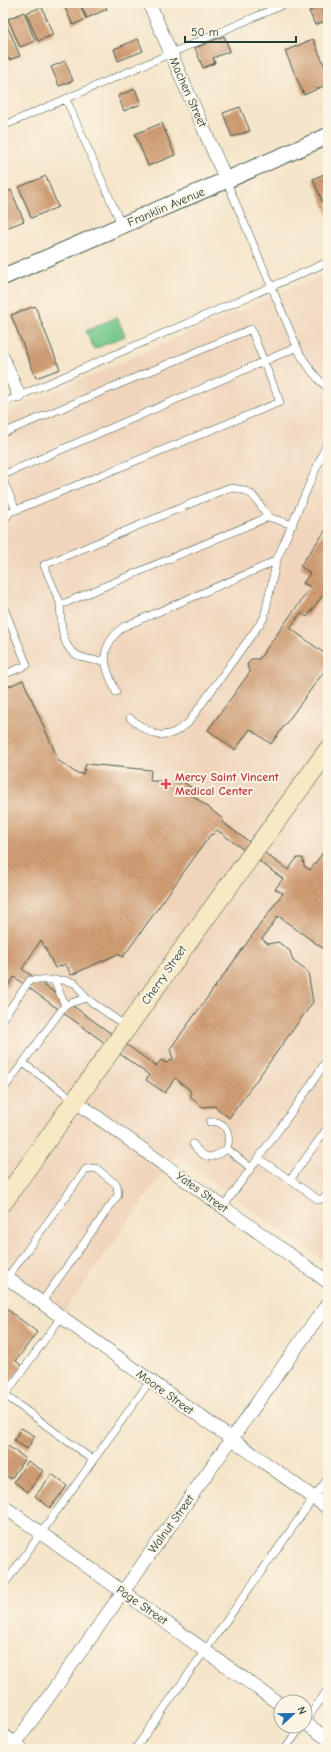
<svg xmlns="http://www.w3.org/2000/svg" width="331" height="1752" font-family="'Comic Neue',sans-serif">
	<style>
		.built { fill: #f0d5bc }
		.pitch { fill: #73c78b; stroke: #498260 }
		.building { fill: url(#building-back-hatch); fill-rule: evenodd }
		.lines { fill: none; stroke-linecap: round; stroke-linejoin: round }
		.service-casing { stroke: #3f564a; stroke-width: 8 }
		.minor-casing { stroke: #3f564a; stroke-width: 14 }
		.tertiary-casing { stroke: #3f564a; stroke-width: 18 }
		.secondary-casing { stroke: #3f564a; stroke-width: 20 }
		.service { stroke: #fff; stroke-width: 7 }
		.minor { stroke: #fff; stroke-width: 13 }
		.tertiary { stroke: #fff; stroke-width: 16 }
		.secondary { stroke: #f7e9c3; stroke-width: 19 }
		.health-dot { fill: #e0444e; stroke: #fcf5e5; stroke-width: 1.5 }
		.labels { text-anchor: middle; stroke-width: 4; stroke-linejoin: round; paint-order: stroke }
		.street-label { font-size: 12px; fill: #1f3d34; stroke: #fcf5e5 }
		.health-label { font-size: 12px; font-weight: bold; fill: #be3a42; stroke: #fcf5e5; text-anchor: start }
	</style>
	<defs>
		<pattern id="building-back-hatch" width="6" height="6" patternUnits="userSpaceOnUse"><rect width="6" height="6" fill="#d29f75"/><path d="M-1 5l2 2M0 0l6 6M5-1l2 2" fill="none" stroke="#aa8361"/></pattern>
	</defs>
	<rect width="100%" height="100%" fill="#fcf5e5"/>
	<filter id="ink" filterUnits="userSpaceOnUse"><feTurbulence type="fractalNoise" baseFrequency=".025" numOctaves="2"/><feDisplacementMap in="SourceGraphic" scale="8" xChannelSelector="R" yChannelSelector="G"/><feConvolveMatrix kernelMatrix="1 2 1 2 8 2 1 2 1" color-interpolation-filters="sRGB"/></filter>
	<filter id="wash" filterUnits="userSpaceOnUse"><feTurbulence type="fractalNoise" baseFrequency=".012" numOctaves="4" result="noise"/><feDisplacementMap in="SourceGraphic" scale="16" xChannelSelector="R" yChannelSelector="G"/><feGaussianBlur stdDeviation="0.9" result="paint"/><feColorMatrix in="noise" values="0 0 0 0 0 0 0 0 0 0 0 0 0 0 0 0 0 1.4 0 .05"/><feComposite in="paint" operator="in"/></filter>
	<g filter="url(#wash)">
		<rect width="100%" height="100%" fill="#f5e5ca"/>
		<path class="built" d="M328,272V1264L176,1155L64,1312L3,1272V414Z"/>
		<path class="pitch" d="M117,317L125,336L94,349L86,331Z"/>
		<g id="blocks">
			<path class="building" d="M63,3H79L86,19L73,25Z
				M80,3H104L107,9L87,18Z
				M42,7L53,35L38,41L26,13Z
				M320,7L326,21L315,25L309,11Z
				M24,12L35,41L20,47L8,19Z
				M5,21L20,56L9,60L3,48V22Z
				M224,36L230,51L213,58L215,63L203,68L195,48Z
				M138,39L143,51L118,61L114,49Z
				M313,39L328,74V84L304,95L285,51Z
				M65,61L73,81L59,86L51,67Z
				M135,89L141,104L124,111L118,96Z
				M240,107L250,131L232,137L223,113Z
				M162,123L175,155L148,166L135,134Z
				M328,172V215L313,179Z
				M46,176L58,207L31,218L19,187Z
				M11,190L24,221L4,229L3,194Z
				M35,306L60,369L36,378L11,315Z
				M328,527V599L323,595L307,617L301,613L290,628L328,656V666L271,744L250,729L235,750L208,730L250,672L247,665L251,659H259L311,587L303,583L310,573L300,566Z
				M23,680L59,761L76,773L83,774L86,764L151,770L150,781L183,782L192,788L191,794L223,819L222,822L288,870L297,858H303L304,866L310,870L328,846V952L278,916L262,939L268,944L278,942L290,951L293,961L308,972L313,1002L229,1118L214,1106L203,1107L191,1098L190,1090L175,1078L165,1093L146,1080L149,1075L14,977L7,988L3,985V689ZM217,830L283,879L275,889L283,893L170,1049L173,1059L166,1063L161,1060L156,1066L22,969L41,940L55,968L66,964L71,975L118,954L123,957L211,834L212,835Z
				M3,1306L37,1332L16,1361L22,1366L3,1391Z
				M21,1428L35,1436L27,1449L14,1440Z
				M8,1446L25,1458L11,1479L3,1474V1453Z
				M28,1461L43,1471L28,1492L14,1482Z
				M52,1474L67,1486L50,1508L35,1496Z"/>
		</g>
	</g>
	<g filter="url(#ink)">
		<use href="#blocks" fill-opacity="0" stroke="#3f564a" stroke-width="1"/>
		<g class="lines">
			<g class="service-casing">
				<path id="service" d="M66,99L122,226
					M3,126L287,3
					M226,180L300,354C308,366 316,379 328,388
					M3,403L328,262
					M3,433L251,329L280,402L16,510L10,512L3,511
					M3,475L297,347
					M3,480L16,510
					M268,517C256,498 252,488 228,488L44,565L60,603H65L268,517L293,525
					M3,522L10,512
					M277,559L328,441
					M60,603C62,639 62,660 104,661
					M3,606L27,665L3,675
					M116,692C104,664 97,649 123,627L265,566L277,559L264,618L188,723C165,743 152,736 130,718
					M54,980L65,1005
					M3,1018L30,980H63L75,983L86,998L127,1027
					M23,1063L74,1100
					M3,1090L65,1005L86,998
					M210,1122C227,1120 231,1135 227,1149L251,1168
					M193,1144C204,1160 211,1160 227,1149
					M258,1158L319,1200L328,1196
					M290,1180L328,1127
					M223,1207L306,1092L328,1058
					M7,1278L86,1169L96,1168L117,1185L118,1195L41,1303
					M5,1395L93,1460
					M3,1398L61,1317
					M3,1586L150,1381
					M305,1722L328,1689
					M135,1749L328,1478
					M285,1749L302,1726"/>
			</g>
			<g class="minor-casing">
				<path id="minor" d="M149,3L226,180
					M3,358L19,396
					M75,1101L328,1282
					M3,1275L328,1508
					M3,1506L281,1705
					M305,1723L328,1739
					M3,1735L21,1748
					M15,1744L328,1303"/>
			</g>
			<g class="tertiary-casing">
				<path id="tertiary" d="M3,277L328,136"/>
			</g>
			<g class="secondary-casing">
				<path id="secondary" d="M3,1202L185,946L328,750"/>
			</g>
			<use href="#service" class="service"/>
			<use href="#minor" class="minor"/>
			<use href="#tertiary" class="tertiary"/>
			<use href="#secondary" class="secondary"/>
		</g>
	</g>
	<path class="health-dot" d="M164 778h4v4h4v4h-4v4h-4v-4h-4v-4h4z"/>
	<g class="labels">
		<g class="street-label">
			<text transform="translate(188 92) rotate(66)" y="4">Machen Street</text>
			<text transform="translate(166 207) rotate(-23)" y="4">Franklin Avenue</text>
			<text transform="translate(164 975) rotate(-55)" y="4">Cherry Street</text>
			<text transform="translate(202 1192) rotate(36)" y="4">Yates Street</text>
			<text transform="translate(165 1392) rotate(36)" y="4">Moore Street</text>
			<text transform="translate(171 1524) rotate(-54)" y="4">Walnut Street</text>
			<text transform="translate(142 1605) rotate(35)" y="4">Page Street</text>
		</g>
		<g class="health-label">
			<text x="175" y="781">Mercy Saint Vincent<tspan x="175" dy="14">Medical Center</tspan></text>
		</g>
	</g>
	<rect width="331" height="1752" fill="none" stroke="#fcf5e5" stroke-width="16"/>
	<g transform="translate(293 1714) rotate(68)"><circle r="19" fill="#fcf5e5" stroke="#a4ab9e"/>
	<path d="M0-3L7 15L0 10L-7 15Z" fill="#1f6fb2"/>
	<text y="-6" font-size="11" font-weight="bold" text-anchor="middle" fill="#1f3d34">N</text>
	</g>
	<path d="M185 36v6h111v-6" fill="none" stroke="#1f3d34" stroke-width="2"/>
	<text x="191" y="36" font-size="12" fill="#1f3d34" stroke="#fcf5e5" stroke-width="3" paint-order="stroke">50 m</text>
</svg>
